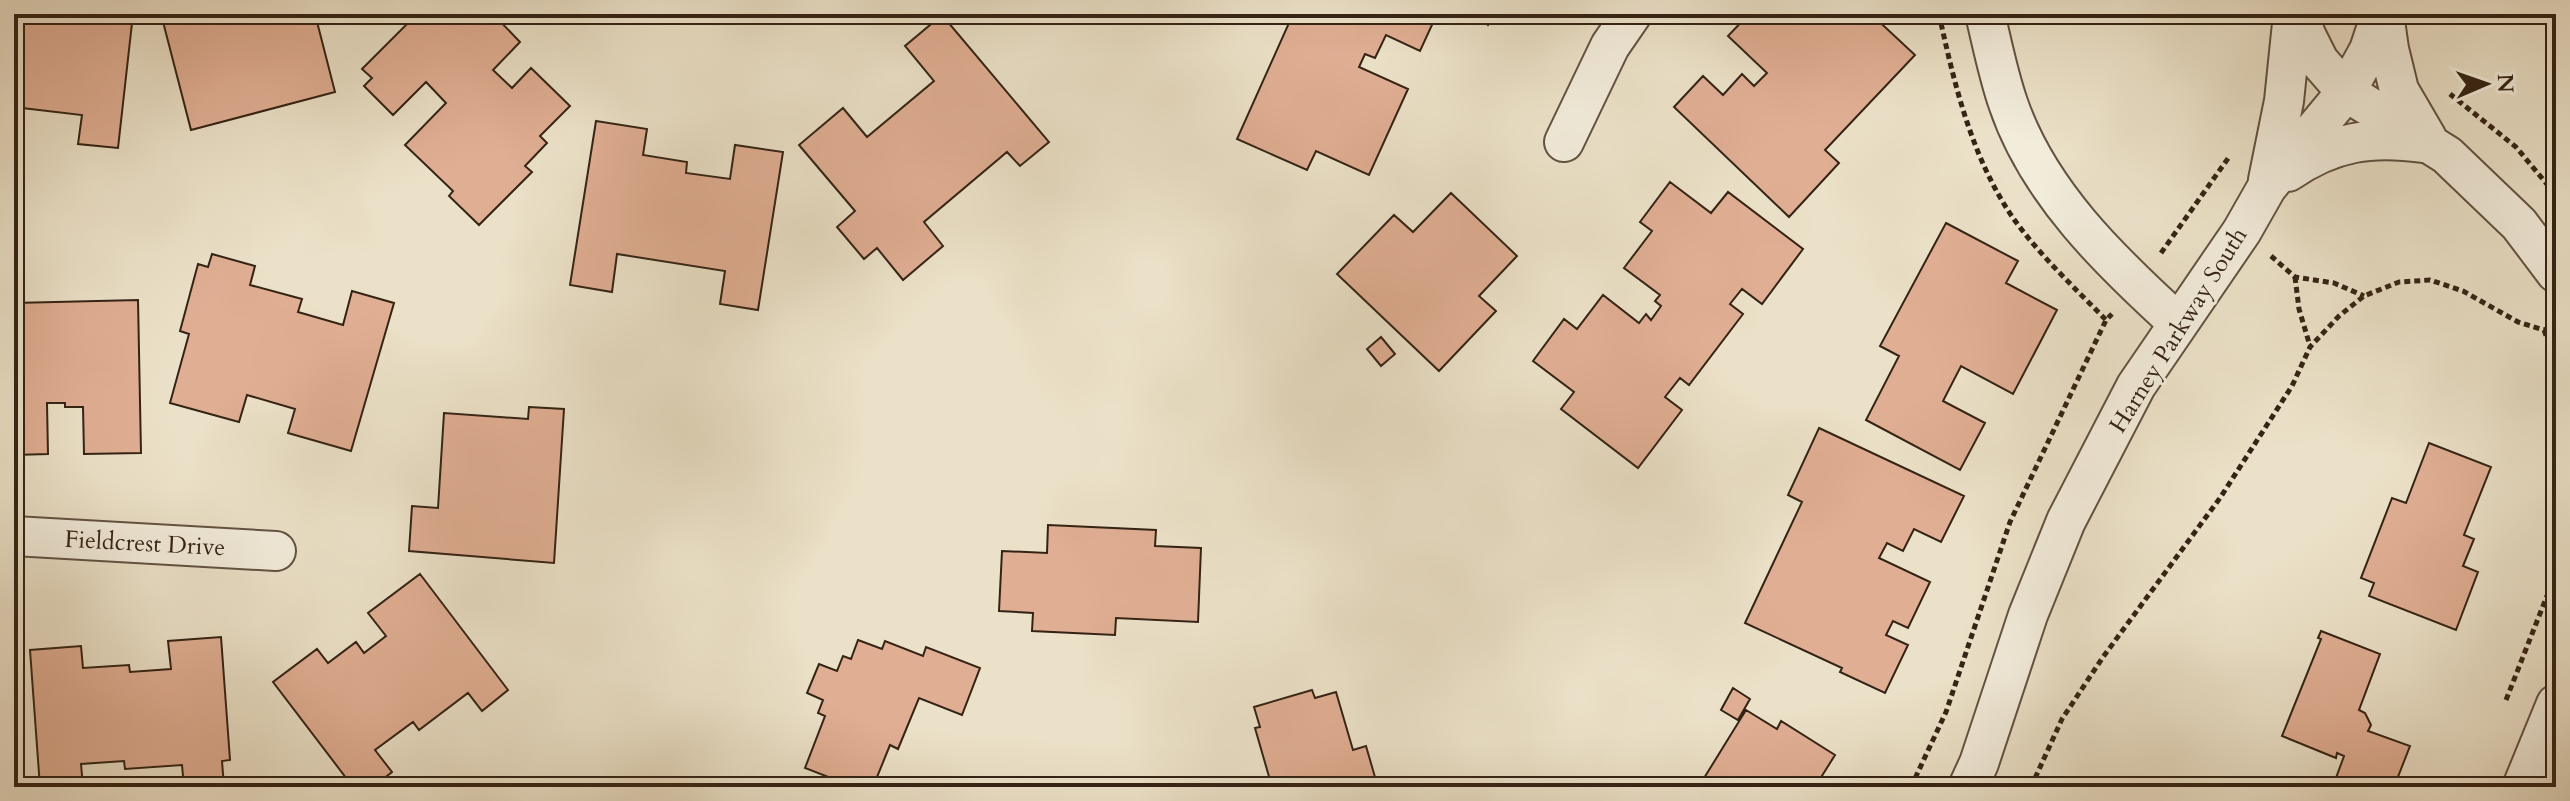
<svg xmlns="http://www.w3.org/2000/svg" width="2570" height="801" font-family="Cardo,serif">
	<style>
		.building { fill: #e0ae93; stroke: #342315; stroke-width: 2 }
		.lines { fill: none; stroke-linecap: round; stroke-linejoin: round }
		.minor-casing { stroke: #625242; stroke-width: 42 }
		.path { stroke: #342315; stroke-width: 5; stroke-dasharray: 6 4; stroke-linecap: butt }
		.minor { stroke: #f2ecdb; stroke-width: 38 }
		.labels { text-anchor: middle; stroke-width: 6; stroke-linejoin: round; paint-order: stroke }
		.street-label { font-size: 24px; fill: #342315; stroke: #f2ecdb }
	</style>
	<rect width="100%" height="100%" fill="#ebe1c8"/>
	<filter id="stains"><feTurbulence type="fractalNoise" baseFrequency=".0025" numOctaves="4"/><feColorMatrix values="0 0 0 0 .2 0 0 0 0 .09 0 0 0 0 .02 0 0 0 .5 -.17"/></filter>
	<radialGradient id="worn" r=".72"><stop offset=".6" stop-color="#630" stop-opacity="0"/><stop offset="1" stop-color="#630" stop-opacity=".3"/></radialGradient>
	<path class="building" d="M14,14L76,21V14H133L118,148L78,144L82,115L14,107Z
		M161,14H215L217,23L250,14H315L335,92L191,130Z
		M417,14H493L520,42L493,70L512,88L531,68L570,106L540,136L547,143L525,166L532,172L479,225L449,196L453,191L405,145L446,103L426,82L393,115L364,86L372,78L362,69Z
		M1293,14H1437L1420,51L1386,35L1375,58L1365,54L1359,67L1408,89L1369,175L1316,151L1307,170L1237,139Z
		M1477,14H1498L1488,25Z
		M1749,14H1871L1915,55L1825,150L1839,163L1789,217L1674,107L1703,76L1723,95L1742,74L1754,86L1767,73L1728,36Z
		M942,15L1049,142L1020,166L1007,152L924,222L943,246L903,280L877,248L864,259L837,227L855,211L799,145L843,108L867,137L934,81L905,46Z
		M596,121L647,129L643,155L687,162L686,173L730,179L735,145L783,152L758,310L720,304L725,271L617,254L612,292L570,285Z
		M1670,182L1711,213L1728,192L1803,249L1762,304L1742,289L1730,304L1743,314L1689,385L1680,378L1665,397L1682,410L1638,468L1561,409L1574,392L1533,361L1564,319L1577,329L1603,295L1639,323L1646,314L1651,320L1661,306L1655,301L1660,295L1624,268L1652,231L1640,222Z
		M1451,193L1517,256L1479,296L1496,311L1439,371L1337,274L1394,215L1413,232Z
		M1946,223L2018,261L2006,283L2057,310L2013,394L1961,366L1943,401L1985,423L1960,470L1866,420L1899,356L1880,346Z
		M212,254L255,266L250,285L302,299L298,312L343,325L352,291L394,303L351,451L288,433L295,409L247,395L239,422L170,403L189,334L180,331L198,264L208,267Z
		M138,300L141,453L84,454L83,407H65V403H47L48,454L14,455V303Z
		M1381,337L1395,354L1381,366L1367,349Z
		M529,407L564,409L554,563L409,551L412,506L438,508L444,413L528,419Z
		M1819,428L1964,496L1941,542L1914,529L1903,551L1887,543L1879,558L1930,582L1908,628L1893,621L1886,635L1908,645L1885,693L1840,672L1842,668L1745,623L1802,502L1788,495Z
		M2429,443L2491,467L2464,535L2474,539L2463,566L2478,572L2456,630L2369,596L2374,583L2361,578L2392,498L2406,503Z
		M1048,525L1156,530L1155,546L1201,548L1198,622L1116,618L1115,635L1032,631L1033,613L999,611L1002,551L1047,553Z
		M420,574L508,690L482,711L468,693L419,730L413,722L375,750L392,772L373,787H353L273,682L317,649L328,663L356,642L364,653L386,636L368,613Z
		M2321,631L2380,654L2359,710L2365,713L2371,725L2368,731L2410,746L2394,787H2361L2336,778L2344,756L2337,753L2336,758L2282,736L2321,639L2318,638Z
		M221,637L230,760L222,761L224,787H184L182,765L125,769L124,761L81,764L83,787H40L30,650L81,646L83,668L129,665L130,672L171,669L168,641Z
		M858,640L882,649L885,641L923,656L926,647L980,668L962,715L919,698L898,749L890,745L873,787H854L805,768L825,716L818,713L823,700L807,693L819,664L837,671L843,656L851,659Z
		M1733,688L1750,699L1738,720L1721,710Z
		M1312,690L1315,698L1336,692L1353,750L1366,746L1377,784L1368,787H1302L1299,780L1272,787L1255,728L1260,727L1254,707Z
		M1746,710L1777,729L1781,721L1835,755L1815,787H1706L1701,783Z"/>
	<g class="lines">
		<g class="minor-casing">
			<path id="minor" d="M1985,14C1992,43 1998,74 2008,103C2038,192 2110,261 2178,323
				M2299,14L2306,35L2319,61L2346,92L2447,155L2519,224L2556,273
				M2384,14L2389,49L2399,90L2427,138
				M1564,142L1610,46L1632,14
				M2288,172C2333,141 2371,136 2423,143
				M2268,180L2284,101L2293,14
				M14,536L276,551
				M1968,787L1979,763L2028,615L2066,521L2136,386L2242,231L2267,187L2346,92L2369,50L2381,14
				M2522,787L2556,704"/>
		</g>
		<path class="path" d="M1939,14C1954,83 1971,155 2011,215C2037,253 2075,288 2106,320
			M2450,94L2516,147L2556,195
			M2161,253L2229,157
			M2271,256L2295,277L2334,283L2364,296
			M2295,277L2299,309L2310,346
			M2544,330L2556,363
			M2506,700L2556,573
			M1911,787L1946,712L2010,522L2106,320L2112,314
			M2031,787L2062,719L2103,657L2220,498L2292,386L2310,347L2339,316L2364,296L2399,282L2430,280L2463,291L2518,322L2544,330L2556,325"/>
		<use href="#minor" class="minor"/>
	</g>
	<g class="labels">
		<g class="street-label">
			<text transform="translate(2178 330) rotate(-58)" y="8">Harney Parkway South</text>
			<text transform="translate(145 543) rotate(3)" y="8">Fieldcrest Drive</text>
		</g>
	</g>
	<rect width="2570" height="801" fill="none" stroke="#ebe1c8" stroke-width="48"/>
	<rect x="16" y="16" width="2538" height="769" fill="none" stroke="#342315" stroke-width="4"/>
	<rect x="24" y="24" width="2522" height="753" fill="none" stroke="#342315" stroke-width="2"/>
	<g transform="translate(2486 84) rotate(88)" stroke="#f2ecdb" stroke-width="6" paint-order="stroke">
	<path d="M0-6L14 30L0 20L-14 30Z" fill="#342315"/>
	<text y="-12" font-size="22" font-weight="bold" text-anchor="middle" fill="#342315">N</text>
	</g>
	<rect width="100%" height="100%" filter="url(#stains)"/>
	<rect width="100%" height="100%" fill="url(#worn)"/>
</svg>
